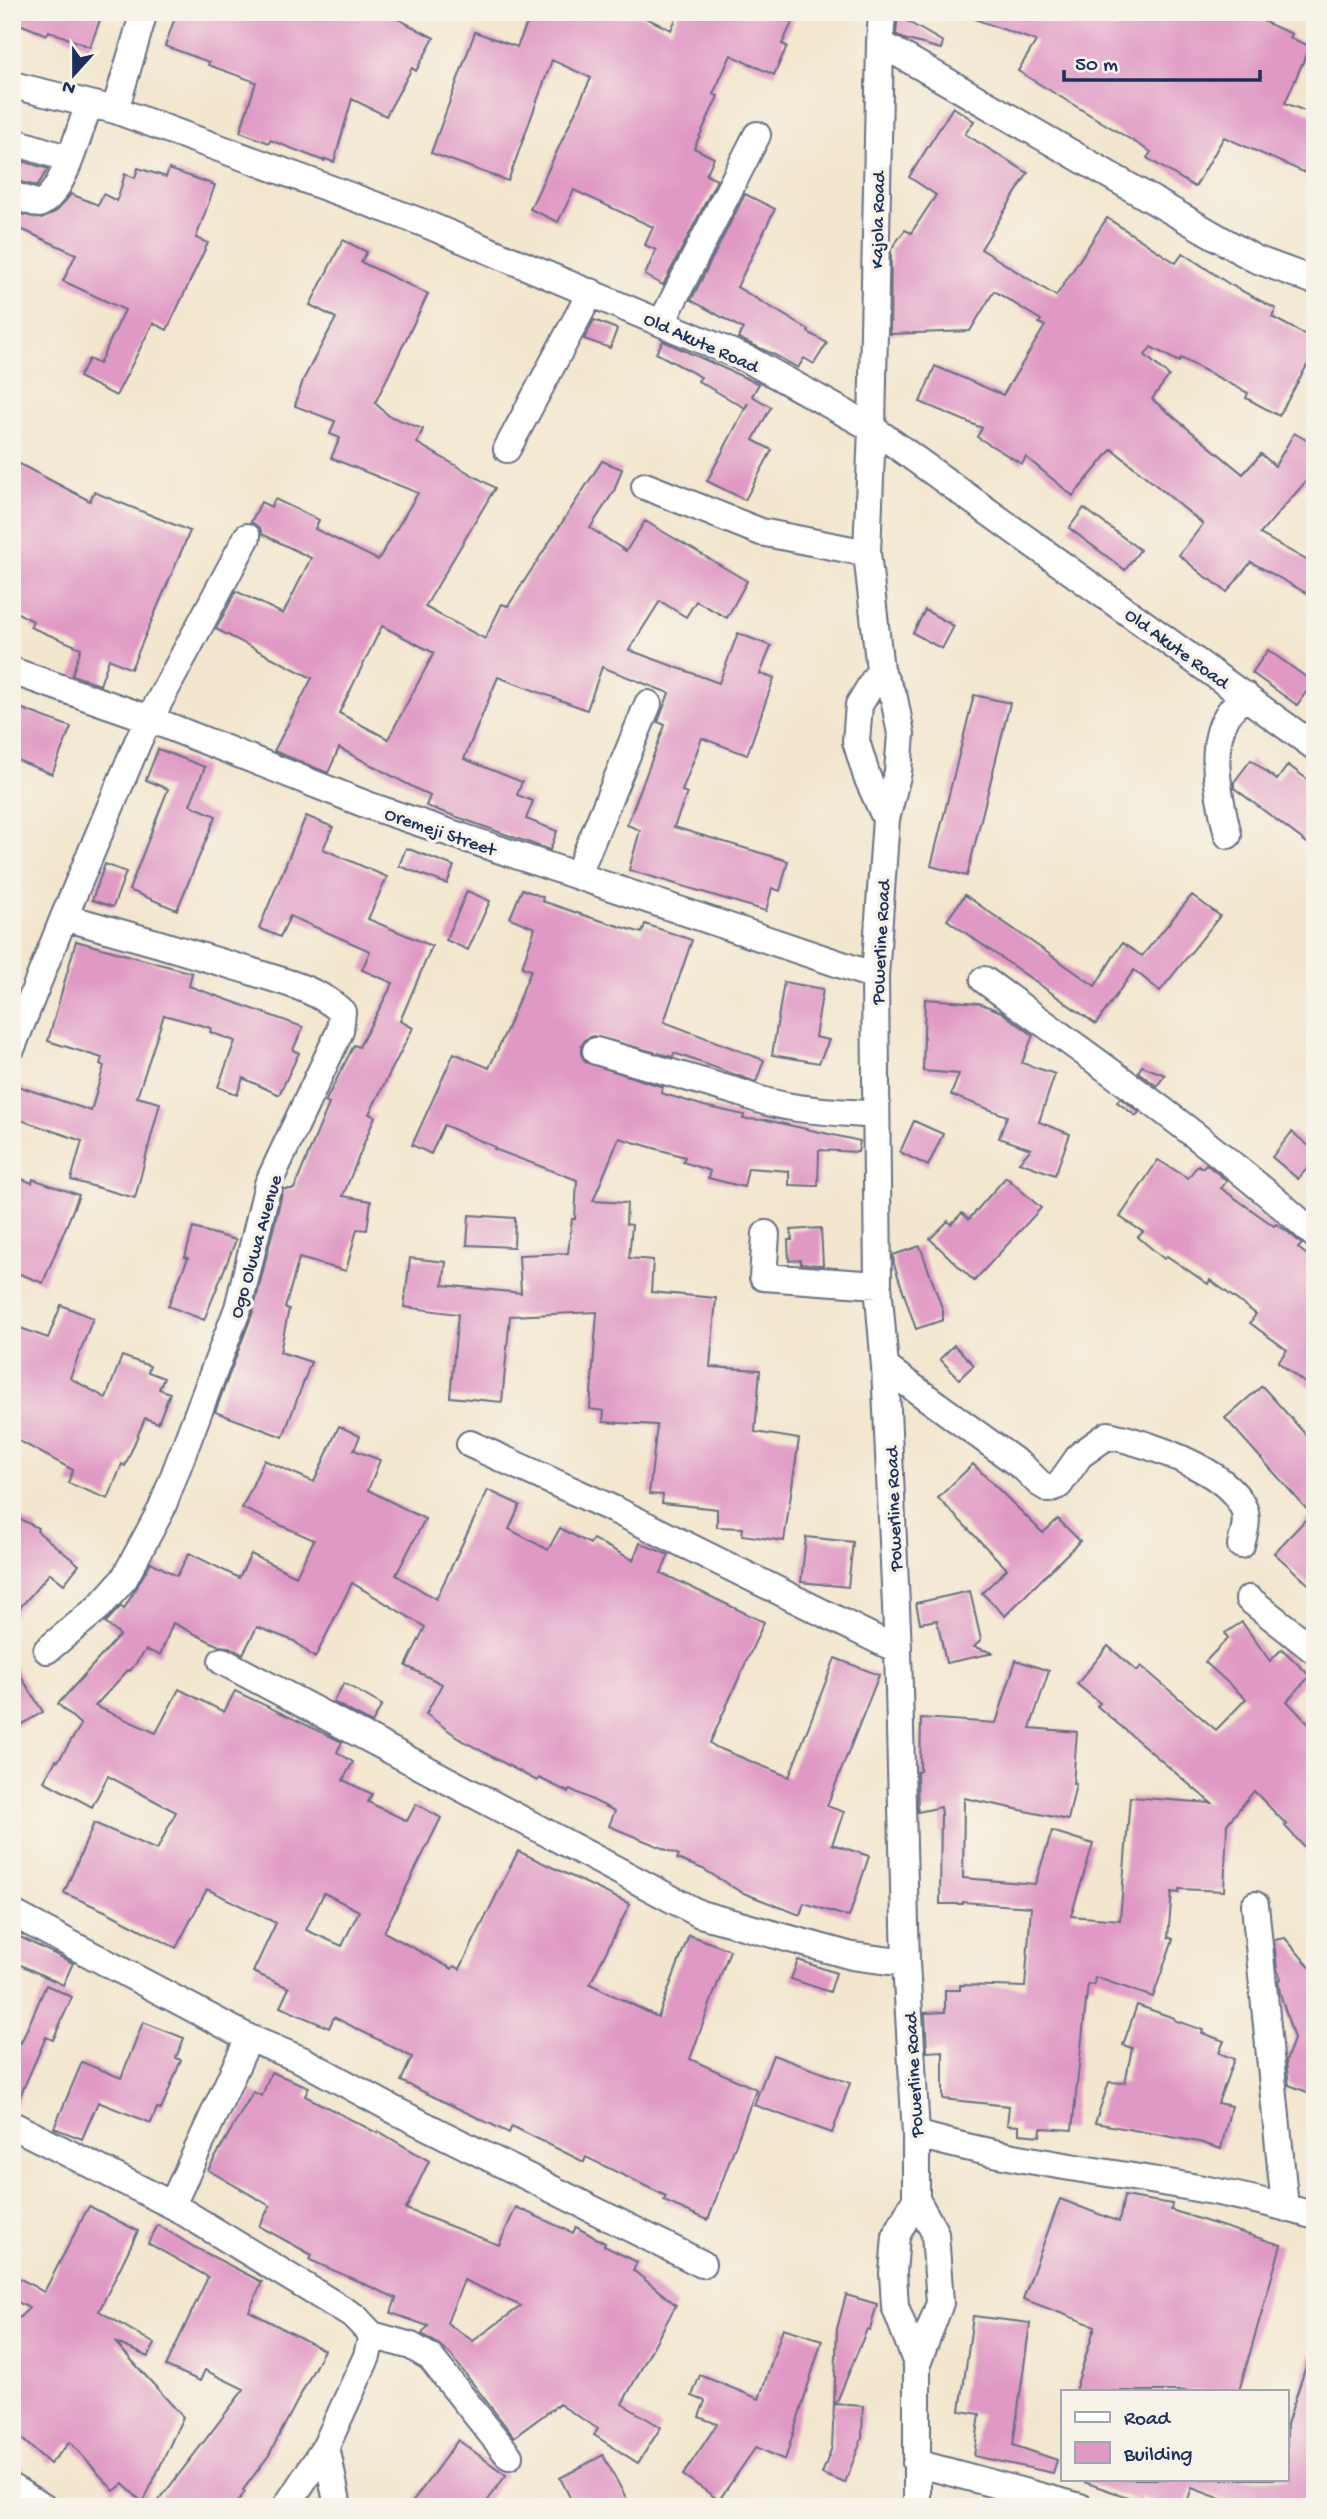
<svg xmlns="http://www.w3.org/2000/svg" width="1327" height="2519" font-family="'Gochi Hand',sans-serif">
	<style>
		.building { fill: #e099c4; fill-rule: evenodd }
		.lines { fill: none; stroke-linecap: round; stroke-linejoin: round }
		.minor-casing { stroke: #676f85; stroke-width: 30 }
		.minor { stroke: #fff; stroke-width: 26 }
		.labels { text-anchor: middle; stroke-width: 7; stroke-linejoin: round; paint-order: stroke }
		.street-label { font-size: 19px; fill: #1b2f5e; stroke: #f7f3e8 }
	</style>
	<rect width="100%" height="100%" fill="#f7f3e8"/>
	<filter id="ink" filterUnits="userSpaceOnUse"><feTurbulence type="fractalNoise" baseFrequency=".0143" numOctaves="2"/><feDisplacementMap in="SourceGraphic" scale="14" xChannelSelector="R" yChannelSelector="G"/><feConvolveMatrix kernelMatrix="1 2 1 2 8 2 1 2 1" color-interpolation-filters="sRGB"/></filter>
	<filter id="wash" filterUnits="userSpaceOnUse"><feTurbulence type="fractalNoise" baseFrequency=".00686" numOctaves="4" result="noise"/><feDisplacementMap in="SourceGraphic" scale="28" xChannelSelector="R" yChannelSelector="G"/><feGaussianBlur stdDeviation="1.57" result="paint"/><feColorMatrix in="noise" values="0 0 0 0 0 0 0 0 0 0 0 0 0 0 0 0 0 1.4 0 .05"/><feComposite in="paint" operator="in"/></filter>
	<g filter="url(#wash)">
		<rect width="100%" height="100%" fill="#f3e6ce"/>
		<g id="blocks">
			<path class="building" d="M12,12H103L90,47L49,31L47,35L12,21Z
				M177,12H401L398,19L434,38L416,71L412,68L386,116L352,99L334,162L325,159L324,161L270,140L269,143L240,132L256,82L208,65L209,62L165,46Z
				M532,12H633L671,30L679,12H797L782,44L787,46L774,75L731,55L713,94L718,96L694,148L714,158L706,175L717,180L663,285L645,275L656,250L645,245L653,227L574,190L558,222L530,209L591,78L552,60L508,181L431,153L475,32L517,47Z
				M964,12H1242L1292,34L1290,38L1310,46L1285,103L1315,115V159L1308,174L1224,137L1195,187L1147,158L1151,152L1018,71L1036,41L963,15Z
				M898,16L943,42L941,49L904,39L896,34Z
				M953,107L974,121L965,134L1028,173L981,249L1056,296L1107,218L1176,263L1183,253L1229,284L1276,309L1272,317L1315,340V351L1279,416L1246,398L1248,393L1181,358L1179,362L1151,347L1145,355L1169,376L1152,399L1243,474L1261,454L1275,466L1294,433L1315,445V471L1260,534L1315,565V598L1251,562L1227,592L1210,579L1209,580L1179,555L1203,524L1112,449L1073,496L1026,457L1022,464L977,437L982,428L920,402L935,366L1003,395L1045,326L1039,323L1041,320L994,291L970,331L890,334L891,249L905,230L911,233L936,195L909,177Z
				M12,158L48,169L37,186L12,180Z
				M138,168L166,177L169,169L215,185L196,238L208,243L167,330L153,323L116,396L79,377L89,359L99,364L125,310L63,281L76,254L12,225V212L42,219L57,211L71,194L98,205L103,194L117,201L125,174L135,178Z
				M745,194L775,209L737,287L809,330L808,332L827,343L814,364L804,358L798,368L775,355L738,338L743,329L691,300Z
				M343,240L367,252L361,262L428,294L375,403L389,416L423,429L417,443L495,488L425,607L485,639L502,604L508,606L602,461L622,469L614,491L590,528L626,551L645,521L747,581L727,618L696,601L686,617L660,601L629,650L719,683L738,633L771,646L760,674L774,678L747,755L702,738L682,791L687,793L674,827L788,861L780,891L772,888L766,911L629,870L640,830L627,825L665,725L658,722L669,693L602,667L587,710L498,677L464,759L522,782L517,795L533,801L526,819L557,831L550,850L426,806L430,796L339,748L328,773L274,751L312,678L216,629L236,591L283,614L311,558L262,534L260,528L251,522L261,502L271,507L275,499L319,520L315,529L378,560L418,493L331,458L340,438L330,434L335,421L295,406L303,380L336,318L310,305ZM382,626L434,653L388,739L339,713Z
				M594,320L617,329L610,348L584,339Z
				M663,341L759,384L752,396L771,407L753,440L772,450L745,500L707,481L748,403L745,408L698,381L701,377L656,353Z
				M12,460L90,501L94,492L190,531L131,669L109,659L100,685L72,675L81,648L30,627L33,621L12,610Z
				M1084,508L1140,550L1125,570L1069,528Z
				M925,610L954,626L942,649L913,633Z
				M1268,650L1313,682L1297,705L1252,673Z
				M974,695L1010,703L967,876L931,866Z
				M12,705L71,727L52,774L12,758Z
				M158,749L205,767L190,805L216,816L177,910L129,890L168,789L146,780Z
				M1251,760L1277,780L1288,765L1315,785V849L1234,788V782Z
				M306,816L333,827L323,849L387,877L368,919L432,946L400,1021L413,1028L369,1114L375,1116L343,1196L371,1201L367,1230L357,1229L346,1271L299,1258L285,1308L289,1309L280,1352L311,1362L283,1437L215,1412L253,1312L283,1189H294L329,1104L325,1102L354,1045L359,1047L393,983L362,970L370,951L290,916L280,937L259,928Z
				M406,848L454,866L447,884L399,866Z
				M105,864L126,872L113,907L92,900Z
				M522,889L543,897L542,901L592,918L642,933L645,924L692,940L664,1022L764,1060L756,1082L674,1053L673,1057L593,1036L586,1039L581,1046V1054L585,1062L663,1087L661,1093L704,1106L744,1115L743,1119L766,1120L860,1141L858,1152L819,1150L818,1186L789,1185V1171L748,1168L744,1187L708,1178L710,1171L683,1162L685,1157L619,1138L593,1201L627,1203L626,1224L632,1225L629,1258L653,1260L651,1292L716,1298L710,1367L760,1370L755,1432L799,1439L784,1541L742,1535L743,1528L717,1527V1509L662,1503L663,1495L649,1494L657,1425L603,1422L604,1411L590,1409L597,1312L510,1316L502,1402L450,1397L458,1314L404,1307L410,1258L446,1262L443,1285L521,1293L519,1255L568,1253L572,1219H575L577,1180L494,1149L495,1147L444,1125L431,1154L412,1145L454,1053L489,1068L507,1029L531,970L522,967L535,928L510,918Z
				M467,891L490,901L468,950L446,940Z
				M965,895L1095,986L1122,943L1142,956L1192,895L1220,916L1160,991L1134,970L1096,1024L947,920Z
				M76,941L192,973L189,986L303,1027L293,1050L299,1053L279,1095L243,1078L237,1095L218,1087L235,1041L210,1032L211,1028L164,1015L137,1097L160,1103L135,1198L71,1180L82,1141L12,1117V1084L91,1111L104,1066L100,1064L102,1058L48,1041Z
				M784,982L823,989L815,1037L829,1040L819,1063L772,1055Z
				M925,999L979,1003L1001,1012L1033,1035L1022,1063L1055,1074L1039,1122L1070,1134L1055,1175L1019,1162L1031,1149L999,1138L1007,1116L951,1095L959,1074L923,1071Z
				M1142,1066L1165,1075L1157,1086L1138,1072Z
				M1120,1098L1139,1112L1136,1116L1117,1102Z
				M914,1121L943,1134L928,1166L900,1152Z
				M1292,1132L1315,1151V1159L1298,1179L1272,1157Z
				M1158,1160L1188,1178L1198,1165L1202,1168L1206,1164L1227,1181L1221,1188L1274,1226L1276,1224L1287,1231L1302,1244L1298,1248L1315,1261V1391L1278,1362L1287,1350L1250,1323L1256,1314L1210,1280L1208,1284L1167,1256L1164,1259L1138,1237L1143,1232L1120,1217Z
				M12,1175L32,1183L33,1179L79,1195L43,1283L12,1271Z
				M1006,1177L1041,1208L974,1281L930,1239L948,1221L951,1224L962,1213L969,1219Z
				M469,1215L515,1218L514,1247L467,1245Z
				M193,1228L236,1240L204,1320L168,1306L188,1258L185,1257Z
				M821,1228L823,1265L801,1264V1260L789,1261L788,1240H792L791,1230Z
				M920,1246L943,1311V1320L916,1329L894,1264L893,1255Z
				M61,1305L93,1318L70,1378L106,1398L122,1356L150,1366L148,1372L164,1378L159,1389L170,1393L158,1423L145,1418L125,1466L122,1464L108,1499L68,1483L73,1470L12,1437V1325L48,1338Z
				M954,1345L974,1365L959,1379L940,1359Z
				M1262,1386L1315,1445V1590L1274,1553L1311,1514L1225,1418Z
				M339,1426L360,1436L354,1450L380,1460L368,1490L425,1519L396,1575L436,1599L488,1490L520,1505L509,1529L548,1550L560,1528L590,1544L593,1539L633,1560L640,1543L669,1555L661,1573L764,1622L710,1743L716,1747L789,1777L835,1658L879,1675L827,1806L844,1812L832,1844L869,1856L849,1917L804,1903L800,1915L741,1892L703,1869L677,1859L679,1855L609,1826L615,1811L570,1789L568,1792L539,1778L537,1781L463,1741L426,1714L442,1684L406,1666L425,1627L352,1583L315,1658L294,1641L257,1627L243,1654L229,1647L219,1646L173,1623L160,1655L146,1650L130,1671L128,1670L95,1706L156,1733L179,1689L224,1712L235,1691L342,1742L337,1752L353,1762L343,1780L372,1794L368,1802L407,1821L416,1804L441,1818L384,1932L452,1969L454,1966L460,1969L518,1851L630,1904L590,1984L658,2017L689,1935L730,1950L690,2059L756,2089L708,2220L664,2201L666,2196L586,2157L584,2162L512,2126L509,2133L401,2081L412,2057L334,2017L329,2028L280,2007L289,1988L253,1972L276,1923L207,1889L176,1948L107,1912L64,1893L94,1823L157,1850L176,1812L108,1776L92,1807L44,1781L56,1760L58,1761L81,1725L58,1704L120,1635L105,1623L121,1606L124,1609L151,1562L177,1576L189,1553L239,1578L251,1554L296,1576L314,1540L242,1508L264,1460L314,1482ZM324,1893L359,1911L342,1946L306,1930Z
				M973,1464L1043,1533L1058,1519L1080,1541L1005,1616L982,1593L1007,1569L938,1498Z
				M12,1515L38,1528L37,1531L79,1565L64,1584L50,1573L12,1617Z
				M806,1537L853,1542L848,1587L801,1582Z
				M970,1591L981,1640L974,1647L994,1653L946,1663L937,1620L920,1623L916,1603Z
				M1242,1622L1270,1661L1282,1649L1310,1676L1287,1701L1315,1731V1859L1285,1826L1287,1825L1254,1791L1227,1824L1224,1891L1179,1889V1893L1172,1892L1168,1937L1173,1939L1153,1997L1095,1977L1094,1985L1088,1984L1072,2130L1041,2128L1040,2136L1019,2134V2126L1007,2125L1009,2106L943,2099V2051L927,2052L925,2013L945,2012V1990H960V1985L1025,1987L1031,1907L963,1902V1904H940L941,1807L918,1812L917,1772L920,1771L921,1718L996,1723L1016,1660L1049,1671L1030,1728L1077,1732L1073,1784H1076L1068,1820L964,1798L963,1878L1035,1884L1052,1831L1093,1844L1071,1916L1120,1920L1130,1797L1211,1803L1097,1706L1100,1703L1077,1684L1108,1646L1137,1671L1141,1666L1216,1730L1246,1699L1205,1662L1228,1638L1225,1633Z
				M12,1662L43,1712L12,1730Z
				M344,1683L382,1705L372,1723L333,1702Z
				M12,1933L73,1963L63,1985L12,1961Z
				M1285,1938L1315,1973V2095L1289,2085L1286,2061L1294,2039L1280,1993L1278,1980L1281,1979L1277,1969L1274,1940Z
				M798,1960L836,1973L830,1992L791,1979Z
				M46,1985L72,1997L53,2040L46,2037L14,2110L12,2109V2039L21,2043Z
				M1137,2005L1174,2018V2020L1203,2030L1202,2033L1224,2041L1219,2053L1234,2059L1218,2103L1231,2106L1221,2149L1199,2142L1095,2123L1109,2082L1125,2083L1132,2048L1123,2045Z
				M143,2022L184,2038L176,2058L181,2060L161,2110L157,2108L151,2123L98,2102L82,2139L54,2128L82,2062L121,2078Z
				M773,2055L850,2083L832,2133L754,2105Z
				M271,2072L309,2087L305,2096L377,2133L378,2131L429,2161L406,2209L499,2245L516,2207L573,2233L576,2227L605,2243L604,2246L637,2262L633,2270L676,2305L622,2404L661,2427L638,2463L594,2435L598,2429L559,2404L514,2437L450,2354L438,2344L422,2334L428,2326L391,2313L396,2298L310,2260L312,2255L259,2226L270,2206L208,2170L253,2092L262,2096ZM464,2280L521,2306L473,2341L447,2323Z
				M1124,2196L1172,2204L1171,2210L1281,2245L1239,2391H1075L1095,2326L1023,2299L1060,2199L1119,2222Z
				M89,2206L138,2231L99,2311L155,2344L148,2357L115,2342L183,2417L143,2503L123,2484L114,2491L70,2442L50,2464L12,2430V2325L29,2308L12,2299V2274L44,2292Z
				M158,2225L194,2247L262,2282L249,2311L324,2350L269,2455L243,2490L245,2492L233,2507H154L244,2389L205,2370L200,2381L166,2366L208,2277L148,2243Z
				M846,2295L877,2304L870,2330L867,2329L836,2404L834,2403L837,2329Z
				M973,2316L1030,2323L1013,2445L1057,2460L1053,2473L974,2456L980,2414L960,2411Z
				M783,2328L822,2340L785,2460L756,2447L719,2500L683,2475L717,2424L699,2417L705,2401L692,2396L700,2375L759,2399Z
				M1310,2354L1315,2355V2507H1243L1192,2488L1185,2507H1167L1141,2497L1139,2501L1084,2482V2479H1287V2424Z
				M834,2404L863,2406L862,2438L845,2483L822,2474L832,2447Z
				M458,2440L506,2475L483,2507H409Z
				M603,2455L631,2507H575L560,2478Z"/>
		</g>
	</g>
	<g filter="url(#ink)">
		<use href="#blocks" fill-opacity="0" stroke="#676f85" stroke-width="2"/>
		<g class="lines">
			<g class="minor-casing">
				<path id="minor" d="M882,12L880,43L872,428L867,553L880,670L894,698L901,734L898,772L886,819L875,976L878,1285L885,1367L898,1650L906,1963L916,2134V2199L935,2233L940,2303L917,2364
					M880,43L1255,259L1315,281
					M12,85L115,110L421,222L749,360L872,428L1315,747
					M115,110L144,12
					M12,141L69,159
					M12,195L39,204C64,194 79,130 89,104
					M662,322L757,135
					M507,449L591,292
					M645,486L761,532L867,553
					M880,670L859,705L856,741L867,777L886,819
					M12,671L150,719L370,806L875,976
					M1228,835C1220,801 1207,748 1227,716C1231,708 1239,702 1245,695
					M577,876L648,704
					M984,980C1097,1062 1211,1141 1315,1235
					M12,1047L64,917L139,739L247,537
					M596,1051L741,1093C784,1111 830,1111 875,1115
					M766,1234L763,1277L878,1285
					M885,1367L1024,1468L1039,1483L1049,1489L1059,1485L1080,1455L1108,1435C1146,1443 1226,1469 1243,1507C1249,1519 1244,1533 1241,1545
					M470,1444L615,1510L898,1650
					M1249,1599L1315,1651
					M47,1650L99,1607L124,1579L161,1510L238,1308L268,1184L340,1031L342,1012C319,989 280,981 250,971C188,952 126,934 64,917
					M222,1661L700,1914L852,1956L906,1963
					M1255,1905L1285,2207
					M12,1913L249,2038L302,2060L396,2111L702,2264
					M12,2125L172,2205L355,2317L372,2335L367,2356L326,2446L286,2507
					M916,2134C1046,2172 1185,2176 1315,2216
					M916,2199L896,2236L893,2273L895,2306L917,2364V2507
					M172,2205L249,2038
					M372,2335L411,2346L430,2357L509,2456
					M326,2446L338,2507
					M916,2463L1080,2507
					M12,2488L43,2507"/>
			</g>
			<use href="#minor" class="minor"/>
		</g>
	</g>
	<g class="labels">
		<g class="street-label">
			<text transform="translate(876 220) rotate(-89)" y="7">Kajola Road</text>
			<text transform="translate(702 341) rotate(24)" y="7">Old Akute Road</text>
			<text transform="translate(1178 647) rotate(36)" y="7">Old Akute Road</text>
			<text transform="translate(441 830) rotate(19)" y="7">Oremeji Street</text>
			<text transform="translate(879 942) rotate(-87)" y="7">Powerline Road</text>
			<text transform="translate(254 1246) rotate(-74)" y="7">Ogo Oluwa Avenue</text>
			<text transform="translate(892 1509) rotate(-92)" y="7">Powerline Road</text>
			<text transform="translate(912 2075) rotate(-93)" y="7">Powerline Road</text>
		</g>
	</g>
	<rect width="1327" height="2519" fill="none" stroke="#f7f3e8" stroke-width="42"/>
	<rect x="1061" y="2390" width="228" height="91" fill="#f7f3e8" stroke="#9fa5b1" stroke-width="2"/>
	<rect x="1075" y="2412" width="35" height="10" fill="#ffffff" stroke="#9fa5b1" stroke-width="2"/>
	<text x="1124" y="2424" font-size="21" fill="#1b2f5e">Road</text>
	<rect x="1075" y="2442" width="35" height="21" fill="#e099c4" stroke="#9fa5b1" stroke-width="2"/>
	<text x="1124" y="2460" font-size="21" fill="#1b2f5e">Building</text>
	<g transform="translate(74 74) rotate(201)" stroke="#f7f3e8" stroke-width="5" paint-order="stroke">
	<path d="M0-5L12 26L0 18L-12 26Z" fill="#1b2f5e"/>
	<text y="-10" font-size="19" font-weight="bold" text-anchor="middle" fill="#1b2f5e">N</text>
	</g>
	<path d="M1064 70v10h196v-10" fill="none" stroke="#1b2f5e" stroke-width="3.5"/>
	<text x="1075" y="70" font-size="21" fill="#1b2f5e" stroke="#f7f3e8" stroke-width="5" paint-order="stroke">50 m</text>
</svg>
